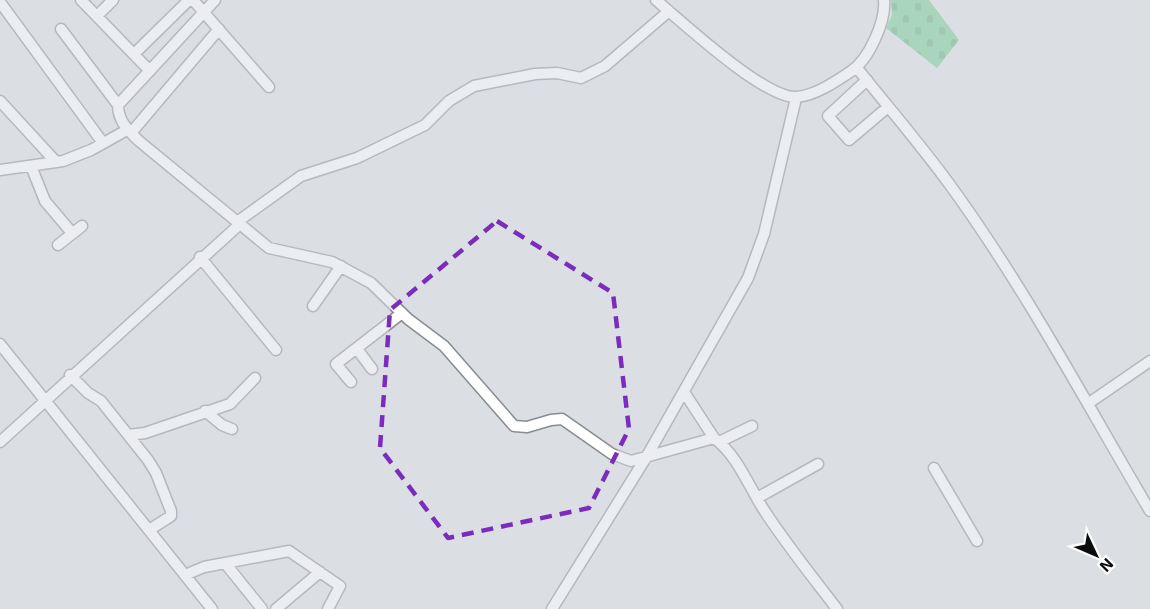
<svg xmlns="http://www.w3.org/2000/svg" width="1150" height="609" font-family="'Exo 2',sans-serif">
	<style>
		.cemetery { fill: url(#cemetery-stones) }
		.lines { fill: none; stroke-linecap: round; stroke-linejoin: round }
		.minor-casing { stroke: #888b90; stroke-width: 13 }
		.minor { stroke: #fff; stroke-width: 10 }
		.marked { fill: none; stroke: #7b2cbf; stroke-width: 4.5; stroke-dasharray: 12 8; stroke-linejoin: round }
	</style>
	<defs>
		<pattern id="cemetery-stones" width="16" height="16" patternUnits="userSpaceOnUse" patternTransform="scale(1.5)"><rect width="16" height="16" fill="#6cca8a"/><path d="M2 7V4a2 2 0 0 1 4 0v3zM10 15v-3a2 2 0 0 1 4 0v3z" fill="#5cac76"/></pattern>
	</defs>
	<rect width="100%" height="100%" fill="#dbdfe4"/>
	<path class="cemetery" d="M891,0H929L959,40L937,68L886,28L892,15Z"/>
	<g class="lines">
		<g class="minor-casing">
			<path id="minor" d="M81,0L150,71
				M193,0L269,87
				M656,0C682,22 766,100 797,97C816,95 835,82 850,72C869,60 886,21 884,0
				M0,2L103,143
				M97,16L113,0
				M61,29L118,105C118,121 128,130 139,141L269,248L332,262L371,283L408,319L444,346L514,426L527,427L551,420L562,419L612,454L631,461L714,438C736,454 748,484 762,507C785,543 811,575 837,609
				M134,54L189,0
				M857,68C888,107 921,145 950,185C1025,288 1085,401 1150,511
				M867,80L828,116L849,140L888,107
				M0,101L56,162
				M118,105L215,0
				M131,133L219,29
				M31,166L45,201L72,233
				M0,170L63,161L91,150L127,130
				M237,222L301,176L357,158L425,125L449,101L474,86L535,74L557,73L581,78L605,66L669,11
				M58,245L82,226
				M200,257L276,350
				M313,306L341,266
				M0,344L212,609
				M357,349L372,369
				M70,375L88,393L101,401L148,460L156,473L171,511V516L149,530
				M351,382L336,364L402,313
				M684,392L714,438
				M1089,403L1150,361
				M205,411L222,425L232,429
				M128,435L145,433L230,404L255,378
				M0,442L240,224
				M719,442L752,426
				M934,468L977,541
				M757,498L818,464
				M225,563L262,609
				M185,575L204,567L289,551L340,586L328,609
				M276,609L320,572
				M552,609L647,456L748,278L764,234L796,98"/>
		</g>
		<use href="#minor" class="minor"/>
	</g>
	<path d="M0 0H1150V609H0ZM497,221L613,293L629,429L589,508L448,538L380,448L390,310Z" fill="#dbdfe4" fill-opacity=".55" fill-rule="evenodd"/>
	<path class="marked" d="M497,221L613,293L629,429L589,508L448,538L380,448L390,310Z"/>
	<g transform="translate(1096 555) rotate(134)" stroke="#ffffff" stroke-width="4.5" paint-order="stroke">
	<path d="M0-4.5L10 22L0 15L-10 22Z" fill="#0b0c0d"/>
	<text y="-9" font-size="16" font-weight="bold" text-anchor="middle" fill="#0b0c0d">N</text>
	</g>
</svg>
